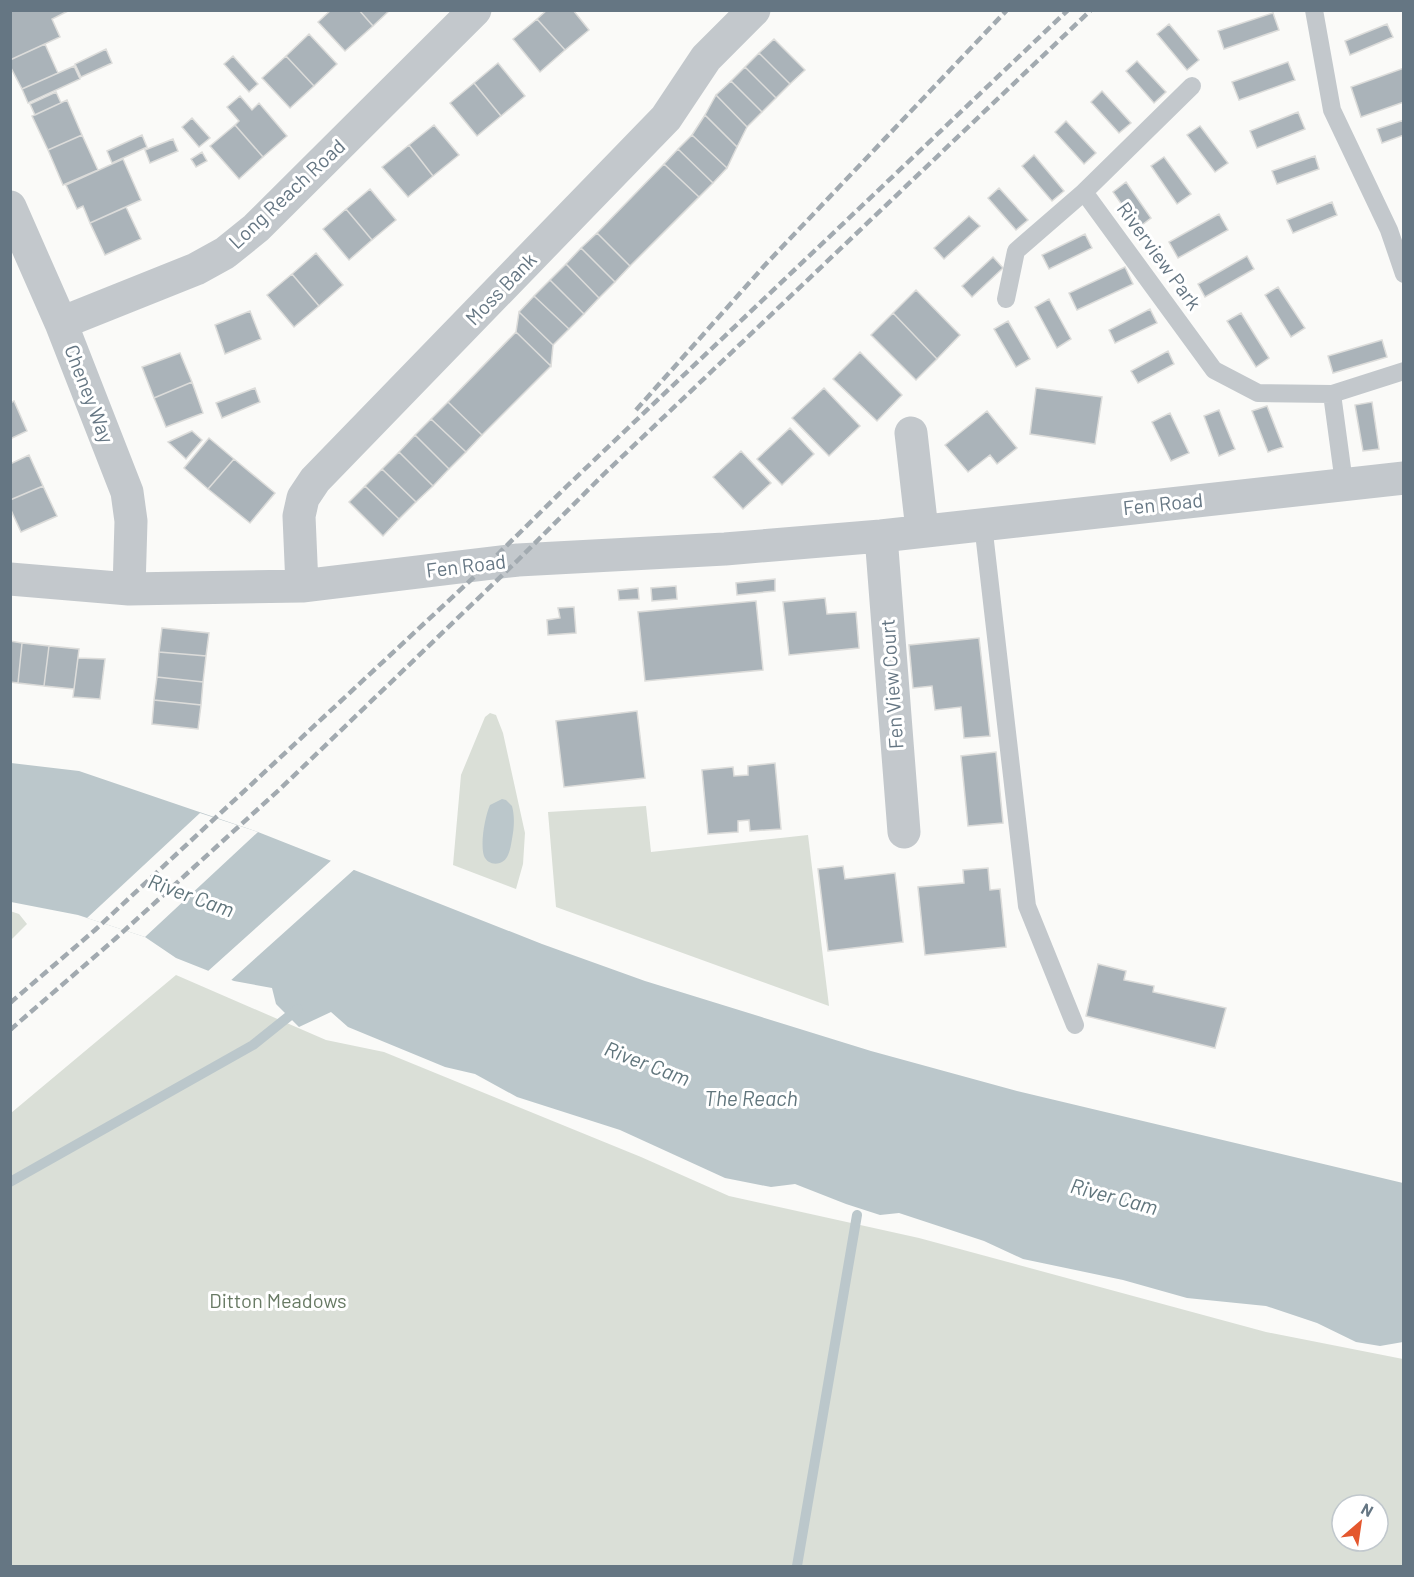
<svg xmlns="http://www.w3.org/2000/svg" width="1414" height="1577" font-family="Barlow,sans-serif">
	<style>
		.green { fill: #dadfd7; fill-rule: evenodd }
		.water { fill: #bbc7cb }
		.pier { fill: #fafaf8 }
		.lines { fill: none; stroke-linecap: round; stroke-linejoin: round }
		.stream { stroke: #bbc7cb; stroke-width: 10 }
		.building { fill: #aab3b9; stroke: #dcdcda; stroke-width: 1.5 }
		.service { stroke: #c3c8cc; stroke-width: 18 }
		.minor { stroke: #c3c8cc; stroke-width: 33 }
		.rail { stroke: #a2aab0; stroke-width: 4.5; stroke-dasharray: 9 4.5; stroke-linecap: butt }
		.labels { text-anchor: middle; stroke-width: 6; stroke-linejoin: round; paint-order: stroke }
		.street-label { font-size: 20px; fill: #657683; stroke: #fff }
		.park-label { font-size: 20px; fill: #687a64; stroke: #fff }
		.water-label { font-size: 21px; font-style: italic; fill: #60757c; stroke: #fff }
	</style>
	<rect width="100%" height="100%" fill="#fafaf8"/>
	<path class="green" d="M490,713L496,715L503,733L525,833L523,864L516,889L453,865L461,775L485,717Z
		M646,806L651,852L808,835L829,1006L556,907L548,812Z
		M10,911L19,914L27,924L11,940Z
		M176,975L326,1040L384,1052L641,1157L729,1196L919,1238L1266,1332L1403,1359V1566H11V1113ZM1342,1505H1378V1541H1342Z"/>
	<path class="water" d="M11,763L79,771L258,832L542,944L645,981L871,1051L1017,1091L1403,1183V1342L1380,1346L1356,1342L1317,1323L1266,1306L1187,1298L1123,1280L1023,1259L984,1241L899,1213L880,1215L846,1204L795,1184L771,1187L725,1178L620,1130L517,1097L475,1074L445,1067L348,1027L331,1012L299,1027L276,1004L272,988L234,981L176,958L145,937L78,915L11,902Z
		M502,799L506,800L512,806C515,817 514,829 512,839C511,845 510,852 507,857C502,866 488,866 484,856C480,844 485,816 490,805Z"/>
	<path class="pier" d="M200,813L258,832L145,937L87,918Z
		M334,858L357,867L229,982L207,972Z"/>
	<g class="lines">
		<path class="stream" d="M10,1182L253,1045L298,1009
			M797,1566L857,1215"/>
	</g>
	<path class="building" d="M14,10H70L52,19L60,37L10,60V12Z
		M331,10H359L373,26L345,51L318,22Z
		M359,10H390L373,26Z
		M547,10H573L589,30L565,50L537,19Z
		M1273,13L1279,30L1224,49L1218,31Z
		M537,19L565,50L540,72L513,39Z
		M1169,24L1199,60L1187,70L1157,34Z
		M1387,24L1393,37L1350,55L1345,41Z
		M309,34L337,64L314,86L286,56Z
		M774,39L805,70L790,84L759,53Z
		M45,44L58,73L22,89L10,66V60Z
		M106,49L112,63L81,77L75,64Z
		M759,53L790,84L776,98L745,67Z
		M233,56L258,84L249,92L224,64Z
		M286,56L314,86L290,108L262,78Z
		M1137,61L1166,92L1154,103L1126,71Z
		M1288,62L1295,80L1239,100L1232,82Z
		M498,63L525,96L501,116L474,83Z
		M74,66L80,79L28,103L22,89Z
		M745,67L776,98L762,112L731,81Z
		M1404,68V102L1361,117L1351,87Z
		M731,81L762,112L747,127L716,95Z
		M474,83L501,116L477,136L450,103Z
		M1102,91L1131,123L1119,133L1091,102Z
		M56,92L61,103L35,115L30,104Z
		M716,95L747,127L737,147L705,115Z
		M240,96L252,110L259,103L287,136L263,157L235,125L239,121L227,107Z
		M67,100L82,135L48,150L32,116Z
		M1298,112L1305,129L1257,148L1250,131Z
		M705,115L737,147L727,168L692,135Z
		M192,118L210,138L199,147L182,127Z
		M1404,120V135L1382,143L1377,129Z
		M1066,121L1096,153L1084,164L1055,132Z
		M235,125L263,157L239,179L210,146Z
		M434,125L459,155L433,176L409,145Z
		M1200,126L1228,163L1215,172L1187,135Z
		M82,135L98,170L63,185L48,150Z
		M142,135L147,147L112,163L107,151Z
		M692,135L727,168L713,183L678,149Z
		M173,139L178,151L150,163L145,150Z
		M409,145L433,176L408,197L382,167Z
		M678,149L713,183L699,197L664,164Z
		M202,152L207,161L196,167L191,159Z
		M1034,155L1064,191L1052,201L1022,166Z
		M1315,156L1319,169L1277,184L1272,171Z
		M1164,157L1191,194L1177,204L1151,166Z
		M123,159L141,200L90,223L83,206L77,209L66,185Z
		M664,164L699,197L630,266L597,233Z
		M1126,182L1151,218L1138,228L1113,192Z
		M999,188L1028,220L1016,230L988,198Z
		M370,189L396,220L372,240L346,209Z
		M1332,202L1337,215L1293,233L1287,220Z
		M126,207L141,239L105,255L90,223Z
		M346,209L372,240L349,260L323,229Z
		M1219,214L1228,230L1178,258L1169,242Z
		M969,216L980,226L944,259L934,248Z
		M597,233L630,266L615,282L581,248Z
		M1085,234L1092,248L1049,269L1042,255Z
		M581,248L615,282L599,298L566,264Z
		M316,253L343,285L319,306L292,274Z
		M1247,256L1254,269L1205,297L1198,284Z
		M993,257L1003,268L972,297L962,286Z
		M566,264L599,298L584,314L550,280Z
		M1125,267L1133,284L1077,310L1069,293Z
		M292,274L319,306L294,327L267,295Z
		M550,280L584,314L569,329L534,296Z
		M1278,287L1305,328L1291,337L1265,295Z
		M916,290L960,335L937,359L893,313Z
		M534,296L569,329L553,345L519,312Z
		M1049,299L1071,339L1057,348L1035,307Z
		M1150,309L1157,323L1115,343L1109,330Z
		M250,311L261,339L225,354L215,325Z
		M519,312L553,345L551,366L516,332Z
		M893,313L937,359L916,380L871,335Z
		M1241,313L1269,358L1256,367L1227,321Z
		M1008,321L1030,359L1016,367L994,329Z
		M516,332L551,366L482,435L448,402Z
		M1382,340L1387,357L1333,373L1328,356Z
		M1168,351L1174,364L1138,383L1131,371Z
		M860,352L902,395L877,421L833,379Z
		M180,353L192,382L154,398L142,367Z
		M192,382L203,413L166,427L154,398Z
		M255,388L260,402L222,418L216,403Z
		M824,388L860,426L829,456L792,418Z
		M1036,388L1102,397L1095,444L1030,434Z
		M14,401L27,431L10,439V403Z
		M448,402L482,435L466,452L431,419Z
		M1372,402L1379,449L1363,451L1355,405Z
		M1267,406L1283,447L1268,452L1252,411Z
		M1219,410L1235,449L1219,456L1204,416Z
		M987,411L1017,448L997,464L990,455L968,472L945,445Z
		M1170,413L1189,453L1171,461L1152,422Z
		M431,419L466,452L449,469L415,435Z
		M790,428L814,454L782,485L757,459Z
		M192,431L202,440L186,459L168,442Z
		M415,435L449,469L433,486L399,452Z
		M209,438L234,459L208,489L184,468Z
		M741,451L771,483L743,509L713,477Z
		M399,452L433,486L416,502L382,469Z
		M29,455L43,486L10,500V464Z
		M234,459L275,493L250,523L208,489Z
		M382,469L416,502L399,519L365,486Z
		M43,486L57,516L21,532L10,508V500Z
		M365,486L399,519L383,536L349,502Z
		M775,579V591L737,595L736,583Z
		M676,586L677,599L652,601L651,588Z
		M638,588L639,599L619,600L618,590Z
		M825,598L827,614L856,612L859,648L789,655L783,602Z
		M756,601L763,670L645,681L638,612Z
		M574,607L576,633L548,635L547,620L560,618L558,608Z
		M162,628L209,633L206,656L159,652Z
		M979,638L990,736L964,738L961,707L935,710L932,686L913,688L909,645Z
		M10,641L22,643L18,683L10,682Z
		M22,643L49,646L44,686L18,683Z
		M49,646L79,649L74,689L44,686Z
		M159,652L206,656L203,682L157,677Z
		M78,658L105,659L100,699L73,697Z
		M157,677L203,682L201,705L154,700Z
		M154,700L201,705L198,729L152,724Z
		M637,711L645,778L564,787L556,721Z
		M996,752L1003,823L968,826L961,756Z
		M775,763L781,829L750,831L749,820L738,821V832L708,834L702,770L733,767L734,776L748,775V766Z
		M843,866L845,879L895,873L903,942L828,951L818,869Z
		M988,868L990,890L1000,889L1006,947L925,955L918,887L964,883L963,870Z
		M1098,964L1126,971L1124,980L1154,986L1153,992L1226,1008L1215,1048L1086,1016Z"/>
	<g class="lines">
		<path class="service" d="M1314,10L1332,110L1389,230L1404,274
			M1192,86L1084,192L1214,370L1258,393L1332,394
			M1006,299L1016,251L1084,192
			M1344,483L1332,394L1404,371
			M983,524L1027,906L1075,1025"/>
		<path class="minor" d="M10,207L61,323L127,492L131,521L129,589
			M61,323L196,269L225,253L256,228L475,10
			M911,433L922,530
			M881,536L904,832
			M10,579L129,589L302,586L518,560L725,549L881,536L1404,478
			M302,586L299,516L303,498L315,480L666,118L706,58L754,10"/>
		<path class="rail" d="M636,410L765,265L1007,10
			M10,1003L95,930L488,564L567,486L1068,10
			M10,1030L115,939L280,789L518,560L606,472L1091,10"/>
	</g>
	<g class="labels">
		<g class="street-label">
			<text transform="translate(287 194) rotate(-43)" y="7">Long Reach Road</text>
			<text transform="translate(1159 256) rotate(54)" y="7">Riverview Park</text>
			<text transform="translate(501 289) rotate(-46)" y="7">Moss Bank</text>
			<text transform="translate(89 394) rotate(69)" y="7">Cheney Way</text>
			<text transform="translate(1163 504) rotate(-6)" y="7">Fen Road</text>
			<text transform="translate(466 566) rotate(-7)" y="7">Fen Road</text>
			<text transform="translate(892 684) rotate(-94)" y="7">Fen View Court</text>
		</g>
		<g class="park-label">
			<text x="278" y="1308">Ditton Meadows</text>
		</g>
		<g class="water-label">
			<text transform="translate(191 896) rotate(20)" y="7">River Cam</text>
			<text transform="translate(647 1064) rotate(21)" y="7">River Cam</text>
			<text x="751" y="1106">The Reach</text>
			<text transform="translate(1114 1197) rotate(15)" y="7">River Cam</text>
		</g>
	</g>
	<rect width="1414" height="1577" fill="none" stroke="#657683" stroke-width="24"/>
	<g transform="translate(1360 1523) rotate(29)"><circle r="28" fill="#ffffff" stroke="#c1c8cd" stroke-width="1.5"/>
	<path d="M0-4.5L10 22L0 15L-10 22Z" fill="#e4572e"/>
	<text y="-9" font-size="16" font-weight="bold" text-anchor="middle" fill="#657683">N</text>
	</g>
</svg>
